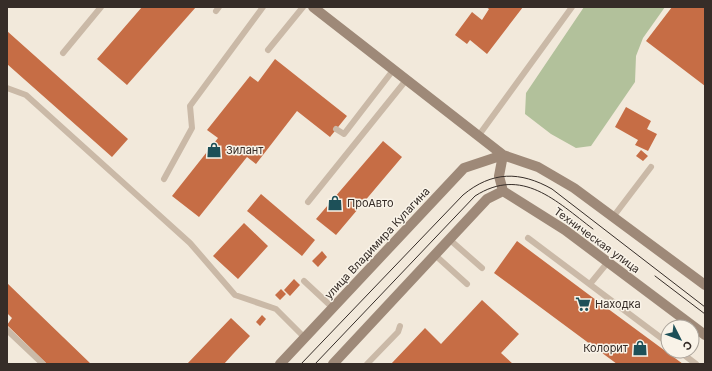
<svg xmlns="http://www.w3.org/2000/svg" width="712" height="371" font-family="Inter,sans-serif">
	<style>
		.green { fill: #b2c19b }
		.building { fill: #c66d45 }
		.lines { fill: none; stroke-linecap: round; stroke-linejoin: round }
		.service { stroke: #cab9a7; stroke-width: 6 }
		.secondary { stroke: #9e8978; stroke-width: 10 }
		.tram { stroke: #362d28; stroke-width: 1 }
		.labels { text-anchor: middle; stroke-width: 3; stroke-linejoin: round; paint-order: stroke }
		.poi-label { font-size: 11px; fill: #362d28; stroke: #f9f3e8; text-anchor: start }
		.street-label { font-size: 11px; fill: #362d28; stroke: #f9f3e8 }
	</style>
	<rect width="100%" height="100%" fill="#f2e9db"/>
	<path class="green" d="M584,7H665L643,38L636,56L635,82L591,146L576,148L551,134L525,114L526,93Z"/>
	<path class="building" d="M142,7H196L127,85L97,59Z
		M486,7H523L487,54L470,40L467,44L455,35L472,12L482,20L489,9Z
		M672,7H705V86L646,41Z
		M7,31L128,139L112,157L7,64Z
		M275,59L347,116L330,137L297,111L256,164L247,157L199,217L172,196L218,138L207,130L250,76L258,82Z
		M626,107L651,121L647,129L657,134L648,151L635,145L638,140L615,127Z
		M383,141L402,157L336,235L316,219Z
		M641,150L648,156L643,161L636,156Z
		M261,194L315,240L302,256L247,211Z
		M244,223L268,246L238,279L213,256Z
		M517,241L592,297L683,364H617L494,273Z
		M322,251L327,257L318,267L312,261Z
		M294,279L300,285L290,296L284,290Z
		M7,283L91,364H47L7,325L12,318L7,313Z
		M281,289L286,294L280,300L275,295Z
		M482,300L519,334L501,353L513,364H391L425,328L441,344Z
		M262,315L266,319L260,326L256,322Z
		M231,318L250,336L233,354L224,364H187Z"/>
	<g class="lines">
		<path class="service" d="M216,11L219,7
			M268,50L303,7
			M63,53L101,7
			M7,88L26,95L190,243L235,295L276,309L305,338
			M336,129L344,134L394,69
			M479,135L572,7
			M164,179L192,128L190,106L263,7
			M308,202L407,79
			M613,217L651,167
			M528,238L668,343
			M449,239L482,268
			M435,255L467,284
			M304,281L333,308
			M590,284L608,262
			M7,330L43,364
			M679,351L696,364
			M367,364L398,332L400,326"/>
		<path class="secondary" d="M313,7L503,155L538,167L574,188L705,285
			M503,155L499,176L503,191L565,230L705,335
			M280,364L464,168L503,155
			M333,364L487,199L503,191"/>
		<path class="tram" d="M655,276L705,314
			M301,364L463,195C492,171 520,171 552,189L705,307
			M315,364L475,196C522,166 556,201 593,229"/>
	</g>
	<defs>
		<g id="shop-bare" transform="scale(1.2)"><path d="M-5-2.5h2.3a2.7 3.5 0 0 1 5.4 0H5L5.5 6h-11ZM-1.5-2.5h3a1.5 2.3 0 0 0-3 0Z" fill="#1d5058" stroke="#f9f3e8" stroke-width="2.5" paint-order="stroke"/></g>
		<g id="supermarket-bare" transform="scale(1.2)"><path d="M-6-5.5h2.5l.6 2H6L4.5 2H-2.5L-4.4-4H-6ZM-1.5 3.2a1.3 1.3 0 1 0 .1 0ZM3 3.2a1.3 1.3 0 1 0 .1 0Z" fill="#1d5058" stroke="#f9f3e8" stroke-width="2.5" paint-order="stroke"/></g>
	</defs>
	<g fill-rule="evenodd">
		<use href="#shop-bare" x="214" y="150"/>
		<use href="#shop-bare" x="335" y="203"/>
		<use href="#supermarket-bare" x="583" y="304"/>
		<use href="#shop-bare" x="640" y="348"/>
	</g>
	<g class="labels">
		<g class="poi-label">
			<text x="226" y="154">Зилант</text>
			<text x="347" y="207">ПроАвто</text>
			<text x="595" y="308">Находка</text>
			<text x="628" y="352" text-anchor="end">Колорит</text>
		</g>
		<g class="street-label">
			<text transform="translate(597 240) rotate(36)" y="4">Техническая улица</text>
			<text transform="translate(377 243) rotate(-47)" y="4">улица Владимира Кулагина</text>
		</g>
	</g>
	<rect width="712" height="371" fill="none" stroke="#362d28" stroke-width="16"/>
	<g transform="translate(680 339) rotate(132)"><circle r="19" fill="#f9f3e8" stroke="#aba49b"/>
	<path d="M0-3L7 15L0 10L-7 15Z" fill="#1d5058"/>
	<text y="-6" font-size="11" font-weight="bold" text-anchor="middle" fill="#362d28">С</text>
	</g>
</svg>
